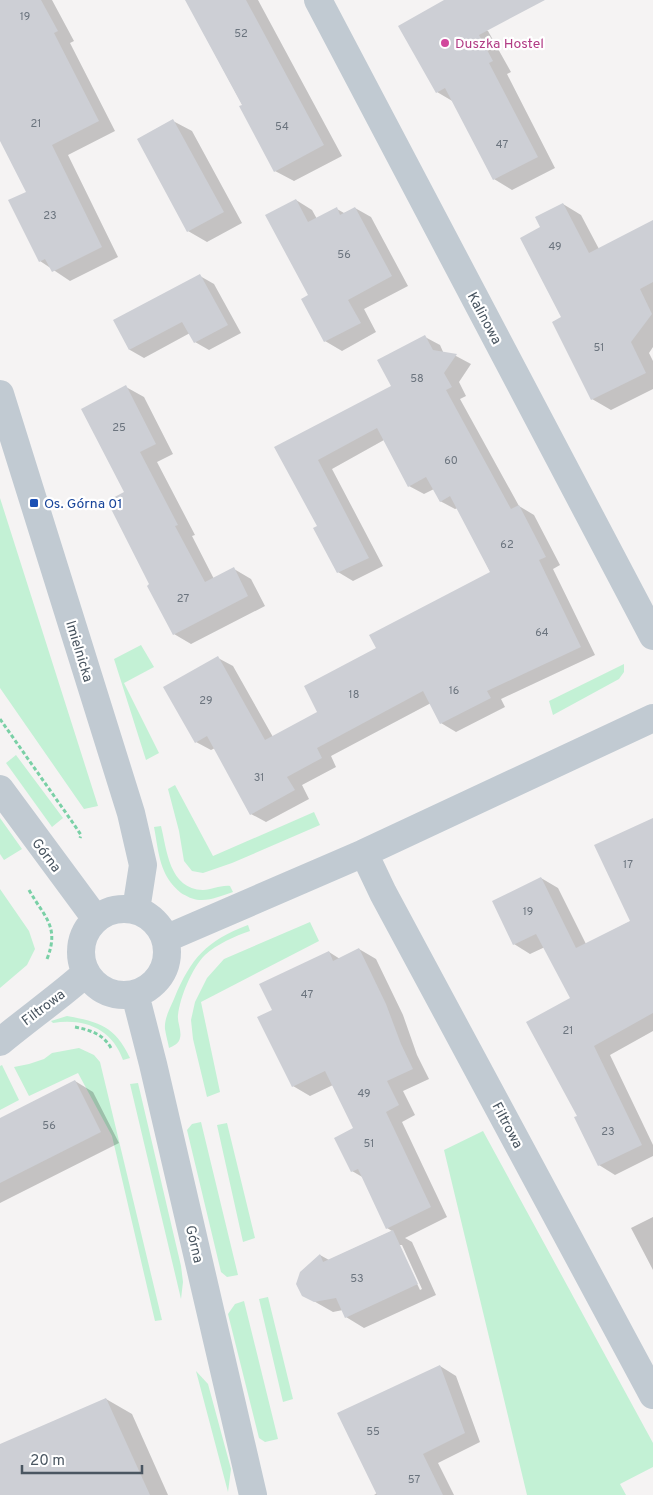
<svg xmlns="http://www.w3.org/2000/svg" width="653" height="1495" font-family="Overpass,sans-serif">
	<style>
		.green { fill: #c3f1d5 }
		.shadow { fill: #0003; fill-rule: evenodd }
		.building { fill: #cdcfd5 }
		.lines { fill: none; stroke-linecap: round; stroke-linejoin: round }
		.path { stroke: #7ad0a6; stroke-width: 3; stroke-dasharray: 4 2.5; stroke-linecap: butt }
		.minor { stroke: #c1cad2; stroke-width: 28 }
		.hotel-dot { fill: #d1479c; stroke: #fff; stroke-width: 2 }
		.transit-dot { fill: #1a4fb4; stroke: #fff; stroke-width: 2 }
		.labels { text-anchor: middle; stroke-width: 4.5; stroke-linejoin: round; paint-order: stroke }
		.number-label { font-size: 11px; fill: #6b747e }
		.hotel-label { font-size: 14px; fill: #b23c85; stroke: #fff; text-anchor: start }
		.street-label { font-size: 14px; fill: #4a5661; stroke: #fff }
		.transit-label { font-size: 14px; fill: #164399; stroke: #fff; text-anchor: start }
	</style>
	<rect width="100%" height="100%" fill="#f5f3f3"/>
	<path class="green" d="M0,498L98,806L84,809L0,688Z
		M141,645L154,667L124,683L159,753L146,760L114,659Z
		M624,664V672L619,679L553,715L549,701Z
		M16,755L63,818L52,827L6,763Z
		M175,785L213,856L314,812L320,825L232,863L203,873L192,871L184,861L179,831L168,789Z
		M0,818L22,849L4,860L0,854Z
		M161,826C167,850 169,889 203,890C212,890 220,885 230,886L233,892C223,895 211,901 199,900C194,900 186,896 181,893C159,875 159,853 154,827Z
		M0,889L29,931L35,949L27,965L0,988Z
		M310,922L319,941L201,1002L220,1092L207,1097L193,1039L191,1020L195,1002L207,978L224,959Z
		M248,925L250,931C235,936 217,944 205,955C192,968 180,997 178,1015C177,1022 182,1031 180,1038C179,1044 173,1046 169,1048C168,1042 166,1036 165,1029C164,1019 170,1008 174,999C191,958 206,941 248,925Z
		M67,1016C99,1022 115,1026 130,1058L123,1060C112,1029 85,1018 53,1023L51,1021Z
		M79,1048L94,1055L100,1062L162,1320L155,1321L112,1136L78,1073L29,1096L14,1067L29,1064L44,1059L52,1053Z
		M2,1065L19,1100L0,1110V1066Z
		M138,1083L181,1266L183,1282L181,1299L130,1084Z
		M201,1122L238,1275L227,1277L221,1272L187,1130L192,1124Z
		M227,1123L255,1238L243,1242L217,1125Z
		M483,1131L653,1443V1467L620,1484L626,1495H527L444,1150Z
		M268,1297L293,1399L283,1402L259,1299Z
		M244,1301L278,1439L265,1442L259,1438L228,1314L235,1304Z
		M196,1371L208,1384L231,1469L228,1492Z"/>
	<path class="shadow" d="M0,0H52L74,41L70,43L115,131L68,155L118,257L70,281L40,261L27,192L0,139Z
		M186,0H258L342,156L294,181L275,171L243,106Z
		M470,21L488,31L511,72L507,74L555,168L512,190L494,179L454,102L437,92Z
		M173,121L192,131L242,223L207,242L188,231Z
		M296,200L312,210L317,219L337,209L344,213L355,208L371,217L408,286L364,309L376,332L342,351L325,341L310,296Z
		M563,204L581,215L599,249L653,222V347L649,353L653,361V389L611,410L592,399L553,322L562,318L542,227Z
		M200,276L214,284L241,333L209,350L195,342L190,333L144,358L130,350L115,321Z
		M425,337L440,345L444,354L456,356L471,364L459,382L466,396L460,399L519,506L534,515L560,565L553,569L595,655L501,699L505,707L456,732L441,723L431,703L331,756L336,767L302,785L309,799L266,822L251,814L215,748L211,750L196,742L218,658L233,666L273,737L319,712L378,648L491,573L458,508L455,509L440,501L434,489L424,494L409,486L384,440L332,469L383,566L353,581L338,572L318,526L276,448L393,386Z
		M126,387L144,397L173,454L157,462L195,535L192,536L214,579L234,569L251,579L265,606L191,644L174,634L151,585L126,492Z
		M653,819V1031L610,1055L653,1145V1156L615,1175L599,1165L578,1116L572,998L545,947L530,954L514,944L541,878L558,888L586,944L631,921Z
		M359,949L376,959L403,1015L417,1055L429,1079L403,1091L415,1115L402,1122L447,1217L405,1238L412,1242L436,1295L364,1328L346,1317L343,1310L333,1312L303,1295L320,1255L329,1260L392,1231L387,1228L364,1178L352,1171L355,1129L333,1085L310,1096L293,1086L274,1011L329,952L340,959ZM399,1245H402L422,1289L420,1290Z
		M75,1081L93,1092L119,1143L0,1203V1119Z
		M653,1217V1270L631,1228Z
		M440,1366L456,1376L480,1442L438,1463L454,1495H374L377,1493Z
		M106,1399L132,1414L168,1495H0V1446Z"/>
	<path class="building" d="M0,0H41L58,31L54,33L99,121L52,145L102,247L52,272L45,259L39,262L8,200L26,192L0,141Z
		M185,0H246L324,145L274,172L239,106L242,105Z
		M444,0H545L479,35L493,61L489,63L538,157L493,180L445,88L436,93L398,26Z
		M173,119L224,212L187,232L137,139Z
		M296,199L308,222L337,207L340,215L355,207L392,276L348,300L361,323L324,342L301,299L308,295L265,215Z
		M563,203L589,253L653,220V282L640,289L652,314L631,342L646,373L591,400L552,322L561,317L520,238L540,227L535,217Z
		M200,274L228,325L194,343L182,322L129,350L113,320Z
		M425,335L433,350L457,354L444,373L452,387L446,390L511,509L519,505L546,557L539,560L581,647L487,691L491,698L440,724L423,691L317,748L322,758L287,777L295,790L250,815L207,736L195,743L163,687L218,656L265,740L317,712L304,686L376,648L369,635L490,572L450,496L440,502L426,477L408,487L377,428L318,460L369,558L337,573L313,528L317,526L274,447L391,386L377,360Z
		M126,385L156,444L140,452L178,525L175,526L205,582L234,567L248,596L173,635L147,586L149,584L107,501L124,492L81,409Z
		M653,818V1013L594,1046L642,1145L598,1166L574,1117L577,1116L526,1022L570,998L536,934L513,945L492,901L541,877L576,948L630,921L594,845Z
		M359,948L386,1004L401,1044L413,1069L387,1081L399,1105L386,1112L431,1207L386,1229L358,1169L351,1172L334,1138L353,1128L325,1071L292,1087L257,1017L272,1010L259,984L329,951L333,961Z
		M75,1080L101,1132L0,1183V1118Z
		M393,1230L418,1284L345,1318L336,1298L314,1302L302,1296L296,1284L300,1272L320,1254L323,1262Z
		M440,1365L465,1433L423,1454L443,1495H377L337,1413Z
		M106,1398L150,1495H0V1444Z"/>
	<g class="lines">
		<path class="path" d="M0,719L73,823L81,835L80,838
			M29,890C44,917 60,926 47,959
			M75,1027C90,1030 103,1034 111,1048"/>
		<path class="minor" d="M318,0L653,636
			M0,394L131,813L143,865L136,910
			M0,789L96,919
			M364,853L383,893L653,1395
			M81 952a43 43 0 1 1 86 0a43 43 0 1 1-86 0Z
			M165,939L364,853L653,718
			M135,994L153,1064L253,1495
			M0,1042C29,1018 59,997 86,973"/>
	</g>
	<circle class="hotel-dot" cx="445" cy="43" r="5"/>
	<rect class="transit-dot" x="29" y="498" width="10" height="10" rx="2.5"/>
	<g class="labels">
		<g class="number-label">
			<text x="25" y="20">19</text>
			<text x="241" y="37">52</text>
			<text x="36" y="127">21</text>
			<text x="282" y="130">54</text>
			<text x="502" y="148">47</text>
			<text x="50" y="219">23</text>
			<text x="555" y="250">49</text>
			<text x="344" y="258">56</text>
			<text x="599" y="351">51</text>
			<text x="417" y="382">58</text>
			<text x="119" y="431">25</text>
			<text x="451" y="464">60</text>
			<text x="507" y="548">62</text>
			<text x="183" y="602">27</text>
			<text x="542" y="636">64</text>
			<text x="454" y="694">16</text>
			<text x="354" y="698">18</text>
			<text x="206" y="704">29</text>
			<text x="259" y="781">31</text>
			<text x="628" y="868">17</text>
			<text x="528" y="915">19</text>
			<text x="307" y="998">47</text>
			<text x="568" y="1034">21</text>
			<text x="364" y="1097">49</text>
			<text x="49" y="1129">56</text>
			<text x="608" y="1135">23</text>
			<text x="369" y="1147">51</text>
			<text x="357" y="1282">53</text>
			<text x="373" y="1435">55</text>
			<text x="414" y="1483">57</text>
		</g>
		<g class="hotel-label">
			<text x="455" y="48">Duszka Hostel</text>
		</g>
		<g class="street-label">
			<text transform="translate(485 318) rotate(62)" y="5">Kalinowa</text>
			<text transform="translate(80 651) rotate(73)" y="5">Imielnicka</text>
			<text transform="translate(47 855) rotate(53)" y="5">Górna</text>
			<text transform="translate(43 1007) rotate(-37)" y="5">Filtrowa</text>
			<text transform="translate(508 1125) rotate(62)" y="5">Filtrowa</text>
			<text transform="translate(195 1244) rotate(77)" y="5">Górna</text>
		</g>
		<g class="transit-label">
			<text x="44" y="508">Os. Górna 01</text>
		</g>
	</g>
	<path d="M22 1465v8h120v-8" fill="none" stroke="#4a5661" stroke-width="2.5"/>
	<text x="30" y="1465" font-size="15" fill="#4a5661" stroke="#ffffff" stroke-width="4" paint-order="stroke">20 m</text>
</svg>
